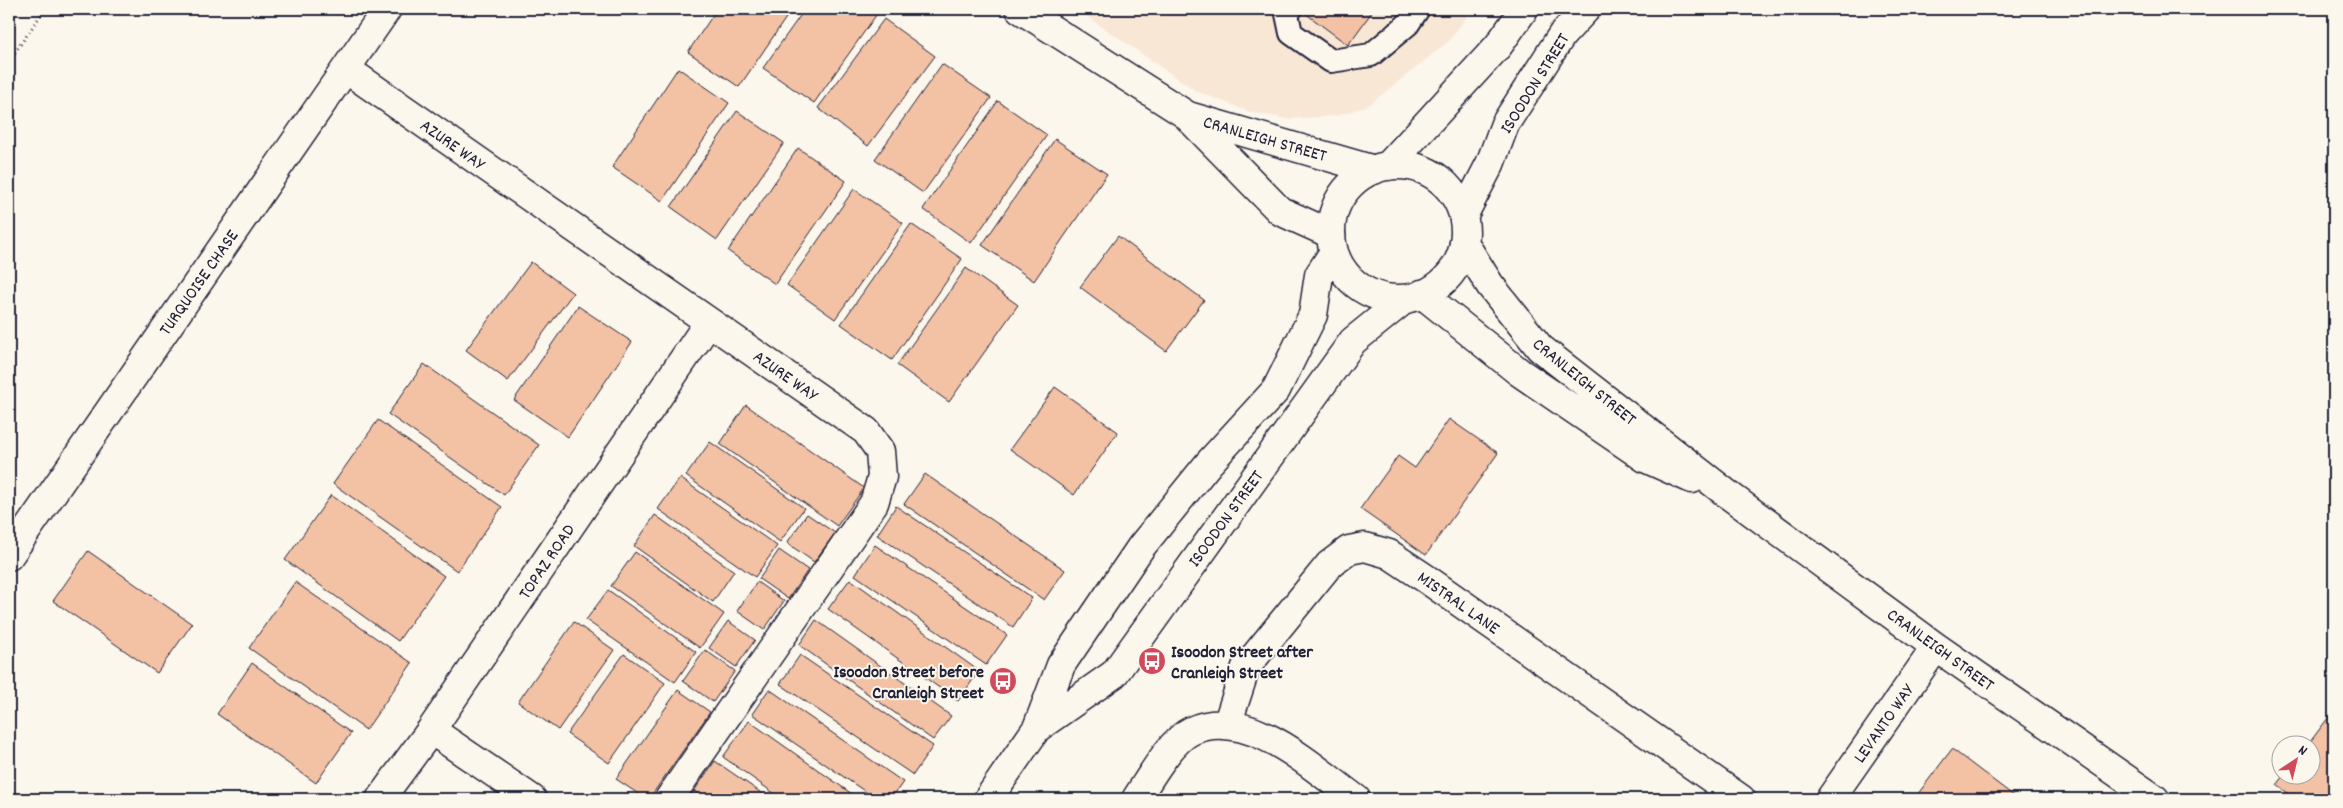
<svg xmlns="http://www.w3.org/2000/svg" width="2343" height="808" font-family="Dekko,sans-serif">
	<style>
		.built { fill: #f9e7d6 }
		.building { fill: #f3c1a4; stroke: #22223b }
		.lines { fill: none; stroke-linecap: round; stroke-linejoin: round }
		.lane-casing { stroke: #22223b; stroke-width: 26 }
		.street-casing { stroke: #22223b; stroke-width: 31 }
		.secondary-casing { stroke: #22223b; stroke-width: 31 }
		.path { stroke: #22223b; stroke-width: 3; stroke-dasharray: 1 4; stroke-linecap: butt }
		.lane { stroke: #fbf7ec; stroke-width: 22 }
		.street { stroke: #fbf7ec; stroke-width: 28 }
		.secondary { stroke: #fbf7ec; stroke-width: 28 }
		.labels { text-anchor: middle; stroke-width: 4; stroke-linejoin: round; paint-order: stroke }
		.street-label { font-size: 18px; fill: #22223b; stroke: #fbf7ec }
		.poi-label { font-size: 18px; font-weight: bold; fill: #22223b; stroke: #fbf7ec; text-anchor: start }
	</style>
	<rect width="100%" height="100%" fill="#fbf7ec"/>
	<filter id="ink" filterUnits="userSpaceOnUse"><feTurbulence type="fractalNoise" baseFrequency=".02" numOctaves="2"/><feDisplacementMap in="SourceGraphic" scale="10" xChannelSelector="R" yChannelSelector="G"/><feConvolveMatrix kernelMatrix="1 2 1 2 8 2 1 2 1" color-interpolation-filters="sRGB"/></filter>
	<g filter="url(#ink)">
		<path class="built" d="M1081,9H1472L1449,41L1369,105L1336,116L1287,119L1250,112L1196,91L1079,11Z"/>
		<path class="building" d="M717,9H792L739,87L688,52Z
			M805,9L879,11L814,103L763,68Z
			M1308,9H1374L1348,45L1305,13Z
			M884,19L935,56L868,146L818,108Z
			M942,64L991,98L923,193L875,159Z
			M678,68L729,103L662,201L612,167Z
			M998,101L1047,135L971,243L923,209Z
			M737,111L784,143L717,240L671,207Z
			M1055,139L1107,174L1034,281L982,245Z
			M798,148L846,181L775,284L728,251Z
			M854,189L903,223L835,319L787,285Z
			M911,224L962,259L892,360L841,324Z
			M1118,236L1204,300L1166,351L1080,287Z
			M531,262L573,293L508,381L466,350Z
			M966,268L1018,305L949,402L897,365Z
			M578,306L632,342L568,437L514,400Z
			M424,364L539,445L504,495L388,414Z
			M1055,387L1118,432L1074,495L1010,449Z
			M746,405L864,488L837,526L720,444Z
			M1449,419L1498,453L1426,555L1360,509L1398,456L1415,468Z
			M378,420L502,507L457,571L333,484Z
			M710,442L804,508L780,542L686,476Z
			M925,474L1065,570L1044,600L904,504Z
			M680,478L777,546L755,577L658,509Z
			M331,495L444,576L398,641L285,560Z
			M896,506L1032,598L1013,627L877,535Z
			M807,514L835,533L814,562L787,543Z
			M655,515L734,571L713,602L634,546Z
			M875,545L1007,635L986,665L855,575Z
			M779,550L808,570L788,599L759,579Z
			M88,551L192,624L157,673L53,601Z
			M635,552L724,614L700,648L611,586Z
			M850,579L979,671L958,701L828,609Z
			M295,582L412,663L366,730L249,648Z
			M757,582L784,601L764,630L737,611Z
			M608,590L696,652L675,682L586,620Z
			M816,620L951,716L933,740L799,645Z
			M728,621L755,640L736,667L709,648Z
			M574,622L614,650L558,730L518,702Z
			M705,650L735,671L713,702L683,681Z
			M624,654L665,683L609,763L567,734Z
			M800,655L933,746L913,775L780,684Z
			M252,663L351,733L316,783L217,714Z
			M769,689L903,782L891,799H876L752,714Z
			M678,690L710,712L649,799H646L616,779Z
			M2334,710V799H2296L2277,785L2284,776H2310V746H2307Z
			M749,721L859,799H782L723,757Z
			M1952,749L2018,799H1914Z
			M715,761L770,799H706L694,791Z
			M694,791L706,799H688Z"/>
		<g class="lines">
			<g class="lane-casing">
				<path id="lane" d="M1291,9L1287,14L1291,33L1331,61L1371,55L1408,24L1418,9"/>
			</g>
			<g class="street-casing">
				<path id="street" d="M1020,9L1185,114L1280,211L1331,234
					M346,69L866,431L880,451L882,477L874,503L669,799
					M1188,116L1374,170
					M1464,243L1490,285L1540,348L1730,496L1936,647L2155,799
					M1422,294L1519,372L1645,458L1692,479
					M9,556L387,9
					M1227,725L1246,667L1329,565L1349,550L1365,547L1389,554L1425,578L1741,799
					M431,730L532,799
					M380,799L431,730L709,322
					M1136,799C1149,780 1170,741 1191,731C1247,704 1314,769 1356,799
					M1830,799L1936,647"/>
			</g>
			<g class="secondary-casing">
				<path id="secondary" d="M1331 232a67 67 0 1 1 134 0a67 67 0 1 1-134 0Z
					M1388,166L1498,46L1524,9
					M1463,216L1490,164L1505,124L1562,35L1586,9
					M1037,728L1114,674L1353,341L1405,299
					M988,799L1037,728L1061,665L1141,547L1209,463L1276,390L1313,315L1319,275L1334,252"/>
			</g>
			<path class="path" d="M9,61L45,9"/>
			<use href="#lane" class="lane"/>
			<use href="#street" class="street"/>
			<use href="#secondary" class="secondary"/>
		</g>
	</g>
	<defs>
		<g id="bus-disc" transform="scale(1.4375)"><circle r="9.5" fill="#d1495b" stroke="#fbf7ec"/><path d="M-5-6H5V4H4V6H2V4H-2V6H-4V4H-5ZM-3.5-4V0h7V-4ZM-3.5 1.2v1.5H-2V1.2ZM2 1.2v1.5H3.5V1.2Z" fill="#fff"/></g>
	</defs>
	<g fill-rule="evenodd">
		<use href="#bus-disc" x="1152" y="661"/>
		<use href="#bus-disc" x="1003" y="681"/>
	</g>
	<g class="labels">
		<g class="street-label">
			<text transform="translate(1534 83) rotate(-58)" y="6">ISOODON STREET</text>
			<text transform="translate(1265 138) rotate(16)" y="6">CRANLEIGH STREET</text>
			<text transform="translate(453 144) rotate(35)" y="6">AZURE WAY</text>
			<text transform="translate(198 282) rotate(-55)" y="6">TURQUOISE CHASE</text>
			<text transform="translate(786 375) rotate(35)" y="6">AZURE WAY</text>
			<text transform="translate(1585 381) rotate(39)" y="6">CRANLEIGH STREET</text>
			<text transform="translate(1225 518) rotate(-54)" y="6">ISOODON STREET</text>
			<text transform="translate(546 561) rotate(-56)" y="6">TOPAZ ROAD</text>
			<text transform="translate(1459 602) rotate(35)" y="6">MISTRAL LANE</text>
			<text transform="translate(1941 649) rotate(36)" y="6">CRANLEIGH STREET</text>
			<text transform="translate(1883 723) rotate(-55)" y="6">LEVANTO WAY</text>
		</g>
		<g class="poi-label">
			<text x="1171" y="657">Isoodon Street after<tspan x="1171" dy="21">Cranleigh Street</tspan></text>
			<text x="984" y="677" text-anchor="end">Isoodon Street before<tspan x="984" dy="21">Cranleigh Street</tspan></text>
		</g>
	</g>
	<rect width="2343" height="808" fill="none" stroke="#fbf7ec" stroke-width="30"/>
	<rect x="15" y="15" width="2313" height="778" fill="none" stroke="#22223b" stroke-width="2" filter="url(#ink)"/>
	<g transform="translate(2296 760) rotate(35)"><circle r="24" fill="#fbf7ec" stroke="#a4a2a5"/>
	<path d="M0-4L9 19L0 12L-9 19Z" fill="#d1495b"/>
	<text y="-8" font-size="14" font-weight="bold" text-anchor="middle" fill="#22223b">N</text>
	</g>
</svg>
